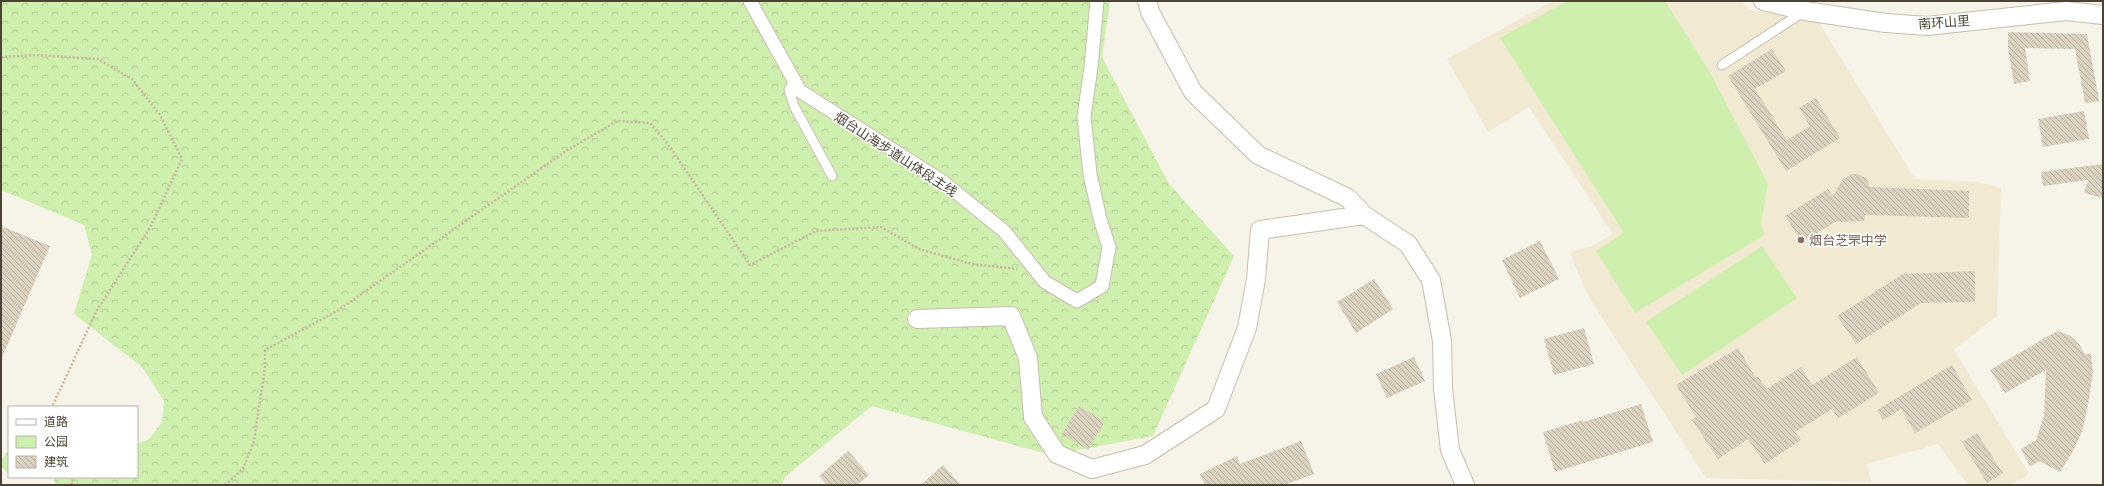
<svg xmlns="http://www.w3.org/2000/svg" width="2104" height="486" font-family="'Space Grotesk','Noto Sans SC',sans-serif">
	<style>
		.education { fill: #f1e9d2 }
		.green { fill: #cfefae }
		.forest { fill: url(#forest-crowns) }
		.building { fill: url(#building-back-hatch) }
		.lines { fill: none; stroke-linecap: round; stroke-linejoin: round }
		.service-casing { stroke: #c6bead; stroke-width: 11 }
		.pedestrian-casing { stroke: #c6bead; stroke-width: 15 }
		.minor-casing { stroke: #c6bead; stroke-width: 20 }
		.path { stroke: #c7b89a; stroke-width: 2.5; stroke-dasharray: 2 2; stroke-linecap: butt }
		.service { stroke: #fff; stroke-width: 9 }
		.pedestrian { stroke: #fff; stroke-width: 13 }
		.minor { stroke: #fff; stroke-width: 18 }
		.education-dot { fill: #8d6e63; stroke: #fff; stroke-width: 1.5 }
		.labels { text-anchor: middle; stroke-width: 3; stroke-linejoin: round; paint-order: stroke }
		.street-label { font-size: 13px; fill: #4b4436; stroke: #fff }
		.education-label { font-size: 13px; fill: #785e54; stroke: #fff; text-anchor: start }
	</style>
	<defs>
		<pattern id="forest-crowns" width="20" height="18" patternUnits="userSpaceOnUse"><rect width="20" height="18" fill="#cfefae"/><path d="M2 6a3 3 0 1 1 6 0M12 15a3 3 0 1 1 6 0" fill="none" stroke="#b3ce96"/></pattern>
		<pattern id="building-back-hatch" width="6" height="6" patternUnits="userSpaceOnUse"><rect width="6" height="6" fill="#dcd2c0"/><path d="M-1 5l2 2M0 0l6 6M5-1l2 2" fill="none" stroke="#b4ac9d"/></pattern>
	</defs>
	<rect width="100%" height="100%" fill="#f6f3e9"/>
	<path class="education" d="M1553,1H1742L1749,10L1817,19L1915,179L1978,182L2001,188L1997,316L1954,350L2029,474L2010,485H1968L1938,444L1867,464L1871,482L1706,478L1588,296L1570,253L1591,246L1613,234L1529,107L1488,132L1447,59Z"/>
	<path class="green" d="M1567,1H1665L1711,74L1768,184L1761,224L1765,235L1635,313L1596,251L1624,233L1500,38Z
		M1762,246L1797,298L1682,375L1646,322Z"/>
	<path class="forest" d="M1,1H1110L1102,57L1169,184L1234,256L1153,436L1051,455L872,406L786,476L781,485H56L53,477H137V444L149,439L162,422L164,401L142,367L74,314L92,254L84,225L1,190Z
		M9,449V474L1,466V461Z"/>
	<path class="building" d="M2008,32L2087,34L2099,101L2085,103L2075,49L2025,48L2030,81L2014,84L2008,48Z
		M1772,49L1786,71L1755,89L1787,140L1810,126L1799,108L1816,98L1840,138L1786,171L1728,76Z
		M2084,111L2089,139L2043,147L2038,119Z
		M2103,164V198L2084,193L2088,180L2043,186L2041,172Z
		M1852,174H1858L1867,179L1870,187L1969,191V218L1865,215L1864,221L1835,222L1802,242L1785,216L1828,189L1833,196L1842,180Z
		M1,226L50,246L1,360Z
		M1540,241L1559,279L1520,298L1502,260Z
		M1975,271V302L1921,303L1856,344L1837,316L1903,274Z
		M1374,279L1393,309L1356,333L1337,302Z
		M1584,328L1594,364L1554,375L1544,339Z
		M2057,331L2069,335L2079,344L2085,354H2091L2093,372L2088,405L2082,432L2072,453L2060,472L2039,461L2030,466L2021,449L2036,440L2044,416L2046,370L2005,393L1990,370Z
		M1738,348L1756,378L1758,376L1766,389L1801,367L1812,385L1857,357L1879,393L1838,418L1832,409L1795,432L1801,440L1765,464L1748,439L1718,459L1692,420L1696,417L1676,385Z
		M1414,357L1425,381L1387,398L1376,374Z
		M1952,365L1972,400L1915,433L1901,409L1883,420L1877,410Z
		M1641,404L1653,442L1555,472L1543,432L1583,420V422Z
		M1079,406L1105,422L1088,450L1062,434Z
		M1977,433L2003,473L1987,483L1962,442Z
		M1301,441L1314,474L1284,485H1205L1200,474L1237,456L1240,464Z
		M848,451L869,475L857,485H827L819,476Z
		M943,465L961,485H921Z"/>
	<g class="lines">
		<g class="service-casing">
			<path id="service" d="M1722,65L1803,12
				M794,79L789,90L794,106L832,176"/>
		</g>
		<g class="pedestrian-casing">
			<path id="pedestrian" d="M750,1L800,91L942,181L1004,231L1045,282L1077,301L1102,286L1109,247L1100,219L1090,174L1084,117L1091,67L1097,1"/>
		</g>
		<g class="minor-casing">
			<path id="minor" d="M1147,1L1150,12L1193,92L1258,155L1348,198L1364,215L1408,244L1431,280L1442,341L1443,389L1450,450L1465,485
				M1763,1L1805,11L1886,23L1927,26L2066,11L2103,15
				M917,319L1011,316L1028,358L1033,417L1057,454L1092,469L1145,455L1216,409L1247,328L1256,279L1260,230L1364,215"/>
		</g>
		<path class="path" d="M1,57L36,55L98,59L132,79L160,115L182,159L151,226L96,312L52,407
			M71,485L73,477
			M225,485L243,469L254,441L265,367V350L337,311L566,151L617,121L650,123L670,147L750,265L816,231L881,227L919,249L972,264L1017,269"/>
		<use href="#service" class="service"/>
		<use href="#pedestrian" class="pedestrian"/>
		<use href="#minor" class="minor"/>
	</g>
	<circle class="education-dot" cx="1801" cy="240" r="4"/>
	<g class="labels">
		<g class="street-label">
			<text transform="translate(1944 22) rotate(-4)" y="5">南环山里</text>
			<text transform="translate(896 154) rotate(33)" y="5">烟台山海步道山体段主线</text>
		</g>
		<g class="education-label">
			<text x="1809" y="245">烟台芝罘中学</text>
		</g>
	</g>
	<rect width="2104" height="486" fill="none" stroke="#4b4436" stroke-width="4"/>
	<rect x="8" y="406" width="130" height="72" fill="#ffffff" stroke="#b7b4af"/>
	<rect x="16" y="419" width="20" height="6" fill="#ffffff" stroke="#b7b4af"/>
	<text x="44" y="426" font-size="12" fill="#4b4436">道路</text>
	<rect x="16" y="436" width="20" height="12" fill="#cfefae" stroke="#b7b4af"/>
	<text x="44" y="446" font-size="12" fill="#4b4436">公园</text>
	<rect x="16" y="456" width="20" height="12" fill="url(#building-back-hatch)" stroke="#b7b4af"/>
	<text x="44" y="466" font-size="12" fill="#4b4436">建筑</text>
</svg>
